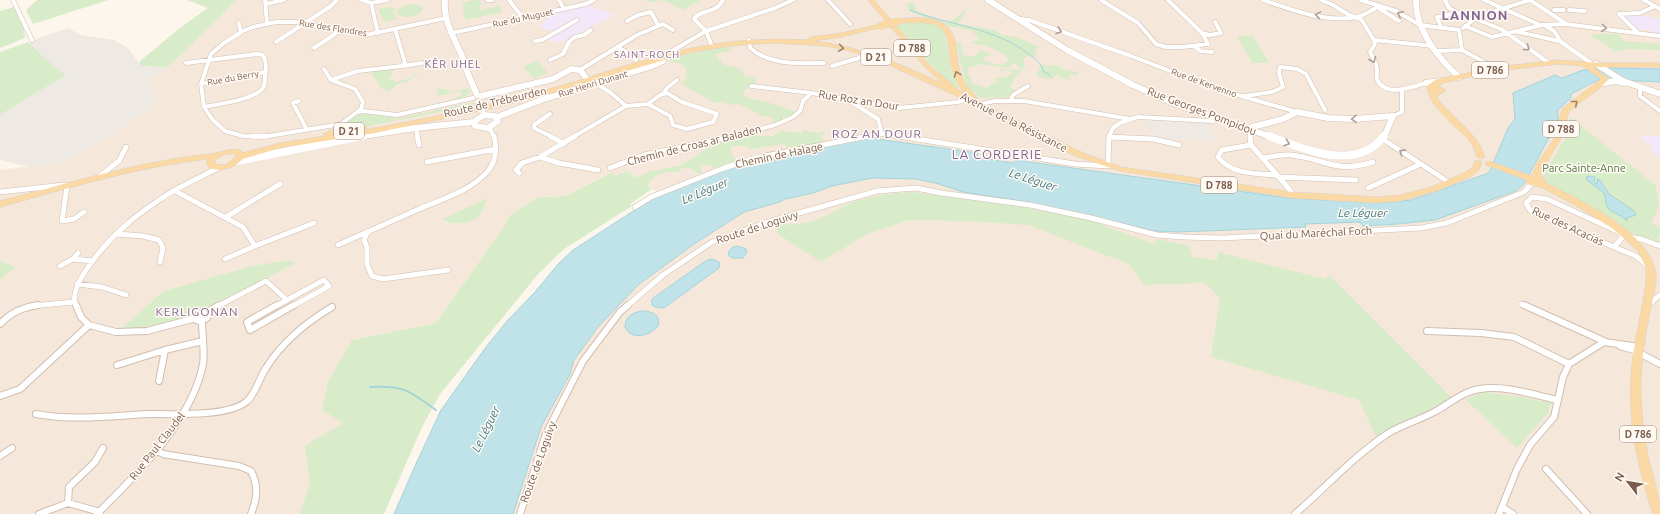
<svg xmlns="http://www.w3.org/2000/svg" width="1660" height="514" font-family="Ubuntu,sans-serif">
	<style>
		.residential { fill: #f5e8da }
		.industrial { fill: #efe9e4 }
		.education { fill: #f3e8fa }
		.green { fill: #d8ecc9 }
		.water { fill: #bfe3e8; stroke: #a5d3da }
		.lines { fill: none; stroke-linecap: round; stroke-linejoin: round }
		.stream-far1 { stroke: #a5d3da; stroke-width: 1 }
		.stream { stroke: #a5d3da; stroke-width: 2 }
		.street-far2-casing { stroke: #d1beb0; stroke-width: 5 }
		.street-far1-casing { stroke: #d1beb0; stroke-width: 6 }
		.street-casing { stroke: #d1beb0; stroke-width: 8 }
		.secondary-far1-casing { stroke: #d6c0b0; stroke-width: 7 }
		.secondary-casing { stroke: #d6c0b0; stroke-width: 8 }
		.primary-casing { stroke: #dad1cd; stroke-width: 1 }
		.street-far2 { stroke: #fff; stroke-width: 4 }
		.street-far1 { stroke: #fff; stroke-width: 5 }
		.street { stroke: #fff; stroke-width: 6 }
		.secondary-far1 { stroke: #fff; stroke-width: 6 }
		.secondary { stroke: #fff; stroke-width: 8 }
		.primary { fill: #fbd9a5; fill-rule: evenodd }
		.secondary-bridge-casing { stroke: #d6c0b0; stroke-width: 7; stroke-linecap: butt }
		.primary-bridge-casing { stroke: #dad1cd; stroke-width: 8; stroke-linecap: butt }
		.secondary-bridge { stroke: #fff; stroke-width: 6 }
		.primary-bridge { stroke: #fbd9a5; stroke-width: 7 }
		.oneway { stroke: #af9d94 }
		.oneway2 { stroke: #a18267 }
		.labels { text-anchor: middle; stroke-width: 3; stroke-linejoin: round; paint-order: stroke }
		.far-street-label { font-size: 9px; fill: #7a5c4d; stroke: #fffaf3 }
		.shield { fill: #fffaf3; stroke: #a28b7f; stroke-width: 1 }
		.shield-label { font-size: 10px; font-weight: bold; fill: #7a5c4d }
		.far-neighbourhood-label { font-size: 10px; letter-spacing: 1px; fill: #846695; stroke: #fffaf3 }
		.far-quarter-label { font-size: 11px; letter-spacing: 1px; fill: #846695; stroke: #fffaf3 }
		.street-label { font-size: 11px; fill: #7a5c4d; stroke: #fffaf3 }
		.park-label { font-size: 11px; fill: #537a41; stroke: #fffaf3 }
		.neighbourhood-label { font-size: 12px; letter-spacing: 1px; fill: #846695; stroke: #fffaf3 }
		.water-label { font-size: 12px; font-style: italic; fill: #437c86; stroke: #fffaf3 }
		.far-district-label { font-size: 13px; font-weight: bold; letter-spacing: 1px; fill: #846695; stroke: #fffaf3 }
		.quarter-label { font-size: 13px; letter-spacing: 1px; fill: #846695; stroke: #fffaf3 }
	</style>
	<rect width="100%" height="100%" fill="#fdf6ec"/>
	<path class="residential" d="M237,0H1660V69L1610,68L1587,70L1562,78L1515,119L1508,128L1489,173L1411,200L1390,203L1288,198L1015,160L1014,163L977,157L978,153L877,139L874,137L661,195L627,171L615,176L611,172L566,196L539,197L510,215L505,225L436,323L352,340V428L342,514H0V280L16,267L0,261V170L65,162L150,79L168,67Z
		M1600,79L1660,82V514H513L541,427L570,374L574,360L598,327L638,285L694,244L744,212L780,202L785,199L813,193L832,186L872,178L917,179L939,184L963,192L1028,202L1155,231L1179,232L1305,227L1304,224L1360,222L1363,226L1398,224L1435,220L1516,191L1524,184L1559,119L1558,110L1571,98L1570,94Z"/>
	<path class="industrial" d="M68,28L81,35L114,40L129,49L141,66L168,67L150,79L157,99L144,114L65,162L31,167L0,160V115L66,75L46,59L28,42Z
		M1141,118L1207,122L1215,141L1175,139V140H1169L1168,138H1154Z"/>
	<path class="education" d="M586,5L615,15L560,42L542,40L554,32L537,26L549,18L543,16Z
		M1631,14L1660,19V34H1654L1650,30L1635,29L1619,15Z
		M1639,136H1660V159L1650,150L1654,149Z"/>
	<path class="green" d="M37,0H108L33,24L26,10Z
		M187,0H237L168,67L141,66L139,62L176,31L208,8Z
		M473,0H479L482,5L479,6L481,10L500,6L502,12L466,20L462,11L464,10L462,3Z
		M643,0H700L684,10L662,0L651,2Z
		M909,3H914L916,11C926,14 943,24 953,20C959,18 962,10 968,8L958,24L994,30L1002,35L1016,37L1039,47L1035,51L1037,57L1028,56L1023,59L1025,69L1021,68L1014,63L1011,65L1010,68L980,64L967,68L972,83L987,88L992,84L998,82L995,78L1009,76L1013,72L1008,70L1000,71L1001,69L1023,70L1015,77L1010,87L1016,91L1008,97L981,98L966,85L956,42L970,47L961,45L963,55L971,57L978,54L979,50L994,55L985,56L983,60L993,64L1002,65L1009,60L1005,55L987,46L971,43L980,39L972,31L955,27H949L940,22L912,13L906,5Z
		M408,4L420,5L423,10C418,17 401,20 396,13L397,10Z
		M14,7L24,29L25,38L0,48V11Z
		M391,7L395,9L393,13L398,19L384,22L378,9Z
		M911,21C921,22 937,22 943,31C949,39 948,60 951,70C953,76 956,82 959,88L957,89L928,62L895,24Z
		M1603,34H1618L1624,41L1660,44V50L1623,49L1624,50L1615,52L1605,44L1590,35Z
		M1237,36H1253L1269,63H1252Z
		M28,42L46,59L66,75L0,115V52Z
		M728,46L733,48L728,51L715,54L724,65L733,66L742,70L745,76L755,78L756,83L755,86L746,89L743,95L751,99L764,101L797,112L789,118L783,116L782,121L775,123L772,122L774,120L771,117L762,116L750,109L737,104L728,105L724,102L717,103L711,101L683,85L682,82L688,78L685,76L687,69L680,63L669,62L670,58Z
		M538,61L548,73L533,78L523,66Z
		M1040,64L1048,66L1057,65L1062,69L1078,72L1079,75H1069V80L1055,75L1053,79L1038,77L1037,75Z
		M393,69L392,75L389,76L391,80H394L395,82L411,78L414,74L419,72L409,81L398,84L387,93L385,89H382L370,71Z
		M436,88L452,90L444,93L469,88L470,92L466,96L457,100L456,97L462,95L461,91L438,96Z
		M474,102L475,105L364,127H354L347,125L349,120L358,115L369,113L394,117L395,119Z
		M1570,117L1655,185C1660,200 1660,209 1651,222L1660,228V234L1658,238L1660,245L1625,230L1592,208L1544,181L1542,178L1567,135Z
		M804,130L815,133L826,131L821,137L826,143L789,150L784,144L752,149L744,146H732C729,154 734,154 736,161L714,168L708,165H701V170L703,173L699,174L690,168H683L677,172H666L656,176L649,181L648,186L652,189L630,204L632,206L564,249L539,273L440,394L423,425L384,514H300L310,482L305,446L343,423L322,410L328,382L352,340L436,323L505,225L510,215L539,197L566,196L612,172L615,176L627,171L637,178L648,172L678,166L687,162L707,148H712L717,145L721,141L753,135L771,137L781,131L801,133Z
		M912,192L1030,208L1089,220L1154,244L1157,239L1189,246L1192,257L1217,260L1218,252L1325,279L1329,275L1454,400L1378,441L1359,400L1211,357L1220,298L1205,283L1144,285L1129,264L1028,225L965,221L909,220L865,235L821,262L778,234L776,225L784,221L787,225C799,224 810,223 821,218C830,215 839,208 848,204C868,196 890,193 912,192Z
		M488,198C485,203 482,213 479,216C471,224 453,226 443,219Z
		M289,260L296,263L194,314L164,324L144,328L121,329L164,291L252,266Z
		M0,261L16,267L0,280Z
		M1482,392L1523,397L1551,403L1548,413L1517,448L1466,400Z"/>
	<path class="water" d="M1610,68L1660,69V82L1600,79L1571,94V98L1558,110V121L1524,184L1516,191L1435,220L1398,224L1363,226L1360,222L1305,224L1306,227L1179,232L1155,231L1028,202L963,192L939,184L917,179L872,178L832,186L813,193L785,199L780,202L744,212L694,244L638,285L598,327L574,360L570,374L541,427L513,514H394L415,466L441,410L486,347L507,321L535,292L559,263L573,250L652,199L723,170L748,161L874,137L877,139L978,153L977,157L1013,163L1015,160L1288,198L1379,203L1411,200L1489,173L1508,128L1515,119L1513,93L1555,75L1562,78L1583,70Z
		M1589,176L1595,177L1594,181L1596,184L1598,183L1597,179L1600,180L1609,194L1633,210L1636,215L1626,218L1628,220H1626C1614,209 1605,215 1605,194L1587,180L1586,177Z
		M737,246L746,249L747,252L743,258H733L729,256L728,252L733,247Z
		M710,259L715,260L720,263L719,268L664,308L655,307L652,305V299L704,262Z
		M641,311C651,311 661,314 658,326C650,336 631,341 625,327C625,317 632,313 641,311Z"/>
	<g class="lines">
		<path class="stream-far1" d="M1335,4L1352,14
			M910,10C950,26 995,27 1030,55C1036,60 1042,63 1043,71L1051,76"/>
		<path class="stream" d="M370,387C405,385 409,391 436,410"/>
		<g class="street-far2-casing">
			<path id="street-far2" d="M13,0L32,40
				M265,0L267,24
				M362,0L371,3L378,33
				M487,0H492
				M509,0L523,18
				M559,0L564,9
				M828,0L850,24
				M1101,0L1138,23L1156,44L1166,47H1182L1208,44L1202,33L1168,0
				M1263,0C1291,10 1326,23 1357,17C1365,15 1372,10 1379,6
				M1321,0L1333,5L1349,15L1361,19L1374,40
				M1361,0L1396,11L1420,25L1459,30
				M1445,0L1449,8L1472,20
				M1484,0L1540,25
				M1530,0L1565,23
				M1644,0L1660,9
				M371,3L387,0
				M266,4L284,0
				M1380,9L1399,21
				M1554,10H1564
				M1569,10L1585,11
				M446,18L366,35L295,22H276L253,27L243,31L224,43L211,54L201,84L204,107L212,119L225,131L243,136L263,137L341,124L357,112L363,111L397,115L473,98
				M1473,18L1501,29L1549,63
				M1021,19L1029,20L1131,56L1220,90L1297,112
				M627,21L638,15L651,12L658,25
				M239,23L240,30L243,31
				M1544,25L1554,31L1561,42L1591,63
				M1465,26L1492,37L1542,25L1565,24L1660,36
				M1441,27L1437,17L1457,13
				M1463,28L1471,22L1473,18L1530,0
				M1459,30L1462,50L1497,69
				M1518,32L1559,41
				M452,33L586,4L594,0
				M1202,33L1210,35L1221,33L1215,22
				M1638,33L1619,14L1640,13L1655,6
				M749,40L750,48C771,66 798,63 824,63
				M1374,40L1375,44L1370,52C1372,57 1377,63 1377,70C1377,73 1376,76 1377,79C1384,98 1413,87 1426,83
				M1374,40L1433,46
				M535,41L542,40L577,20
				M276,42L331,6L337,0
				M711,44L706,31L694,19C700,9 716,14 723,0
				M617,47L627,52L636,60
				M1195,47L1201,51L1212,52
				M314,48L341,30
				M672,51L706,31L775,8L793,0
				M1437,51L1462,50
				M550,60L563,54L569,42L575,37L584,35L591,30
				M186,63L257,54L263,55C267,62 266,68 265,76C265,80 265,85 263,88C254,100 218,104 204,107
				M403,66L422,63
				M832,66L859,58L865,54
				M324,69L331,80
				M580,70L637,35L663,24L673,30
				M201,84L266,72
				M751,86L811,93L899,108L958,102L967,99
				M1642,88L1640,91V96L1660,111
				M664,93L667,88L677,80
				M667,93L682,102L717,114L713,122L687,129L673,125L670,116L648,104L660,95Z
				M1245,96L1272,92L1283,87L1279,73L1280,67L1297,69L1306,74L1325,110
				M1011,100L1013,95L1028,86
				M299,101L293,103L307,130
				M851,102L878,119L882,134
				M981,104L995,101H1024L1130,119
				M626,106L648,104
				M357,112L361,109L363,102L355,89L331,80L358,71L402,66L405,63L395,29
				M550,114L534,125V128L552,137
				M1393,116L1402,112V89
				M489,127L494,137
				M416,129L418,137
				M1250,130V137
				M573,137L626,106L611,93L595,83
				M730,137L775,125L793,117L800,111L803,101L811,93
				M864,137L882,134L904,137
				M1109,137H1119
				M1109,137L1113,128L1120,123L1138,117L1212,121L1218,119"/>
		</g>
		<g class="street-far1-casing">
			<path id="street-far1" d="M252,136H266
				M417,136L419,145
				M550,136L564,144
				M898,136L1075,164L1108,166L1109,136
				M1250,136L1251,145L1290,190L1292,195
				M1109,137L1153,139L1179,145
				M1384,140L1450,183
				M1251,145L1222,150L1218,157C1232,175 1255,173 1276,175
				M540,157L559,163L598,170
				M1263,158C1272,157 1282,154 1291,155C1326,159 1335,174 1373,162
				M427,162L496,149
				M610,168L644,155L735,136
				M519,173L516,170L522,163L540,157L575,136
				M102,177L101,175L119,161L126,147
				M1278,177L1356,180
				M1368,188L1421,164
				M175,191L243,227L255,246L314,223
				M0,192L64,185L67,186L62,221L74,219L84,212
				M1532,197L1547,199L1619,232L1623,237L1614,247L1540,215L1530,210L1526,203Z
				M635,207L651,197L724,168L759,157L869,136
				M226,217L280,184
				M368,232L364,240L367,247V264L372,276L383,279L448,270
				M117,234L143,236L159,240L163,248L160,262
				M1630,237L1641,239L1660,246
				M338,245C365,233 392,221 419,209C442,199 471,191 488,171C496,161 497,148 494,136
				M1614,247L1636,256L1648,266
				M78,253L73,259L93,261
				M225,259L255,246
				M60,266L73,259
				M77,284L102,287L126,295
				M287,300L324,280L329,286L293,306
				M1521,304L1526,306
				M32,306L74,302
				M76,306C66,284 111,238 127,224C137,215 148,208 159,200C177,187 199,178 218,168
				M218,306L266,281L287,300
				M276,306L287,300
				M627,306L663,275L712,242L771,221L877,191L916,188L941,193L1030,205L1091,218L1157,235L1183,237L1222,238L1421,228L1447,223L1524,192L1532,183
				M1647,306L1660,295"/>
		</g>
		<g class="street-casing">
			<path id="street" d="M76,305L81,317L89,325L116,332L147,331L196,318
				M277,305L247,322L250,330L294,305
				M1524,305L1606,342
				M1646,307L1648,305
				M204,313L208,314L207,318L200,321L196,320L198,315Z
				M205,313L220,305
				M0,324C11,312 23,307 38,305
				M1427,331L1481,333L1514,337L1569,364
				M1620,346L1634,350L1660,364
				M117,365L165,350L203,341
				M159,381L165,350
				M0,396L20,389L89,325
				M36,414C73,421 111,416 148,414C172,414 227,417 246,402C256,394 259,378 266,368C283,341 305,323 332,307
				M156,450L163,454L239,466L251,471C259,486 257,499 251,514
				M0,456L12,448
				M1546,469L1587,514
				M68,503L69,487L95,462L103,448
				M1502,507L1513,514
				M39,514L68,503L100,512
				M97,514C137,474 192,421 203,364C205,351 202,334 202,321
				M520,514L546,434L583,361L620,312L628,305
				M1295,514C1326,487 1353,457 1387,434C1403,424 1420,420 1436,411C1450,403 1464,391 1480,389C1505,385 1534,395 1558,400
				M1499,514L1517,469L1530,445L1554,417L1563,377L1569,364L1604,342L1640,347"/>
		</g>
		<g class="secondary-far1-casing">
			<path id="secondary-far1" d="M445,0C443,21 455,40 463,58C463,66 474,86 477,95
				M988,0L1067,50L1133,85L1173,103L1250,130
				M1416,0C1415,29 1438,58 1459,77
				M1596,64L1623,81L1660,94
				M1426,83L1440,81
				M1603,83L1616,81L1624,83
				M481,96L553,79L571,69L580,70L587,79
				M484,115L495,116L498,121L488,128L475,126V121Z
				M497,117L541,100L652,66L663,61L664,58
				M1250,130L1272,137
				M1250,130L1252,127L1283,119L1297,112L1328,118L1354,119L1393,116L1384,137
				M357,137L415,128L474,122"/>
		</g>
		<g class="secondary-casing">
			<path id="secondary" d="M1269,136C1304,149 1356,173 1384,136
				M238,161L363,136"/>
		</g>
		<g class="primary-casing">
			<path id="primary" d="M868,0H874L929,65L960,91L965,94C959,87 955,79 952,69C948,56 952,34 938,26C926,19 902,26 896,21L897,20C914,16 945,15 953,35C958,48 956,62 961,75C964,84 971,90 977,98L976,100L1081,152L1121,167L1292,192L1377,197L1400,195L1431,187L1464,173L1472,168L1475,161H1481L1482,163L1478,171L1470,177L1437,191L1400,201L1377,203L1292,198L1120,171L1075,156L954,95L876,59L850,51L832,47L812,45L772,43L731,46L692,52L555,92L494,108L375,133L280,148L243,159L237,164L230,168L219,170L209,168L206,162L208,159C137,167 69,188 0,207V201C69,183 137,162 208,154C220,153 229,148 241,150L242,153L280,143L325,136L323,134L334,129L343,123L351,126H366L367,128L363,130C426,119 488,106 549,89C597,76 643,58 692,48C730,40 770,38 809,40L808,39L811,37L842,33L880,24L883,26L882,27L842,37L813,41C863,47 898,63 943,84L925,67ZM344,128L350,130H363L332,135L340,133ZM226,154H235L236,157L225,165L215,164L214,162L218,158Z
				M1558,60L1601,63H1660V67H1593L1609,79L1601,87L1569,111L1563,135L1541,172V177L1544,178L1546,183C1581,201 1658,234 1656,281C1655,293 1651,305 1649,317C1644,342 1640,369 1641,395C1642,418 1644,441 1650,464C1654,481 1660,496 1660,514H1653C1638,469 1628,423 1631,376C1633,344 1642,313 1646,282V268L1638,251L1613,229L1582,209L1541,187L1529,185L1524,179L1486,165L1485,163L1489,161L1529,175H1533C1534,164 1548,149 1554,139C1559,129 1557,118 1563,108L1601,79L1583,66L1558,64L1497,71L1443,83L1439,86L1446,91L1437,95L1438,99C1453,119 1477,132 1485,157L1481,159L1477,157C1475,151 1473,145 1469,140C1459,129 1423,101 1428,85L1437,79L1497,67Z"/>
		</g>
		<use href="#street-far2" class="street-far2"/>
		<use href="#street-far1" class="street-far1"/>
		<use href="#street" class="street"/>
		<use href="#secondary-far1" class="secondary-far1"/>
		<use href="#secondary" class="secondary"/>
		<use href="#primary" class="primary"/>
		<g class="secondary-bridge-casing">
			<path id="secondary-bridge" d="M479,102L482,110"/>
		</g>
		<g class="primary-bridge-casing">
			<path id="primary-bridge" d="M880,26L899,21"/>
		</g>
		<use href="#secondary-bridge" class="secondary-bridge"/>
		<use href="#primary-bridge" class="primary-bridge"/>
	</g>
	<defs><path id="oneway-chevron" d="M-2-3.5L2.5 0L-2 3.5" fill="none" stroke-width="1.6" stroke-linecap="round" stroke-linejoin="round"/></defs>
	<g class="oneway">
		<use href="#oneway-chevron" transform="translate(1400 14) rotate(-153)"/>
		<use href="#oneway-chevron" transform="translate(1318 15) rotate(-171)"/>
		<use href="#oneway-chevron" transform="translate(1604 28) rotate(7)"/>
		<use href="#oneway-chevron" transform="translate(1059 31) rotate(20)"/>
		<use href="#oneway-chevron" transform="translate(1527 48) rotate(34)"/>
		<use href="#oneway-chevron" transform="translate(1373 60) rotate(68)"/>
		<use href="#oneway-chevron" transform="translate(1354 119) rotate(179)"/>
		<use href="#oneway-chevron" transform="translate(1287 143) rotate(19)"/>
		<use href="#oneway-chevron" transform="translate(1402 152) rotate(-147)"/>
	</g>
	<g class="oneway2">
		<use href="#oneway-chevron" transform="translate(841 48) rotate(8)"/>
		<use href="#oneway-chevron" transform="translate(957 74) rotate(-110)"/>
		<use href="#oneway-chevron" transform="translate(1575 103) rotate(-39)"/>
	</g>
	<g class="labels">
		<g class="far-street-label">
			<text transform="translate(523 18) rotate(-12)" y="3">Rue du Muguet</text>
			<text transform="translate(333 28) rotate(9)" y="3">Rue des Flandres</text>
			<text transform="translate(233 78) rotate(-10)" y="3">Rue du Berry</text>
			<text transform="translate(1204 83) rotate(20)" y="3">Rue de Kervenno</text>
			<text transform="translate(593 84) rotate(-17)" y="3">Rue Henri Dunant</text>
		</g>
		<g class="shield">
			<rect x="894" y="40" width="36" height="16" rx="3"/>
			<rect x="861" y="49" width="30" height="16" rx="3"/>
			<rect x="1472" y="62" width="36" height="16" rx="3"/>
			<rect x="1543" y="121" width="36" height="16" rx="3"/>
			<rect x="334" y="123" width="30" height="16" rx="3"/>
			<rect x="1201" y="177" width="36" height="16" rx="3"/>
			<rect x="1620" y="426" width="36" height="16" rx="3"/>
		</g>
		<g class="shield-label">
			<text x="912" y="52">D 788</text>
			<text x="876" y="61">D 21</text>
			<text x="1490" y="74">D 786</text>
			<text x="1561" y="133">D 788</text>
			<text x="349" y="135">D 21</text>
			<text x="1219" y="189">D 788</text>
			<text x="1638" y="438">D 786</text>
		</g>
		<g class="far-neighbourhood-label">
			<text x="647" y="58">SAINT-ROCH</text>
		</g>
		<g class="far-quarter-label">
			<text x="453" y="68">KÊR UHEL</text>
		</g>
		<g class="street-label">
			<text transform="translate(859 100) rotate(9)" y="4">Rue Roz an Dour</text>
			<text transform="translate(495 102) rotate(-13)" y="4">Route de Trébeurden</text>
			<text transform="translate(1202 111) rotate(21)" y="4">Rue Georges Pompidou</text>
			<text transform="translate(1014 122) rotate(27)" y="4">Avenue de la Résistance</text>
			<text transform="translate(694 145) rotate(-14)" y="4">Chemin de Croas ar Baladen</text>
			<text transform="translate(779 155) rotate(-12)" y="4">Chemin de Halage</text>
			<text transform="translate(1568 226) rotate(25)" y="4">Rue des Acacias</text>
			<text transform="translate(757 227) rotate(-18)" y="4">Route de Loguivy</text>
			<text transform="translate(1316 233) rotate(-3)" y="4">Quai du Maréchal Foch</text>
			<text transform="translate(157 446) rotate(-52)" y="4">Rue Paul Claudel</text>
			<text transform="translate(538 462) rotate(-70)" y="4">Route de Loguivy</text>
		</g>
		<g class="park-label">
			<text x="1584" y="172">Parc Sainte-Anne</text>
		</g>
		<g class="neighbourhood-label">
			<text x="877" y="138">ROZ AN DOUR</text>
			<text x="197" y="316">KERLIGONAN</text>
		</g>
		<g class="water-label">
			<text transform="translate(1033 180) rotate(18)" y="4">Le Léguer</text>
			<text transform="translate(705 191) rotate(-23)" y="4">Le Léguer</text>
			<text x="1363" y="217">Le Léguer</text>
			<text transform="translate(486 429) rotate(-64)" y="4">Le Léguer</text>
		</g>
		<g class="far-district-label">
			<text x="1475" y="20">LANNION</text>
		</g>
		<g class="quarter-label">
			<text x="997" y="159">LA CORDERIE</text>
		</g>
	</g>
	<g transform="translate(1628 482) rotate(301)" stroke="#fffaf3" stroke-width="3" paint-order="stroke">
	<path d="M0-3L7 15L0 10L-7 15Z" fill="#7a5c4d"/>
	<text y="-6" font-size="11" font-weight="bold" text-anchor="middle" fill="#7a5c4d">N</text>
	</g>
</svg>
